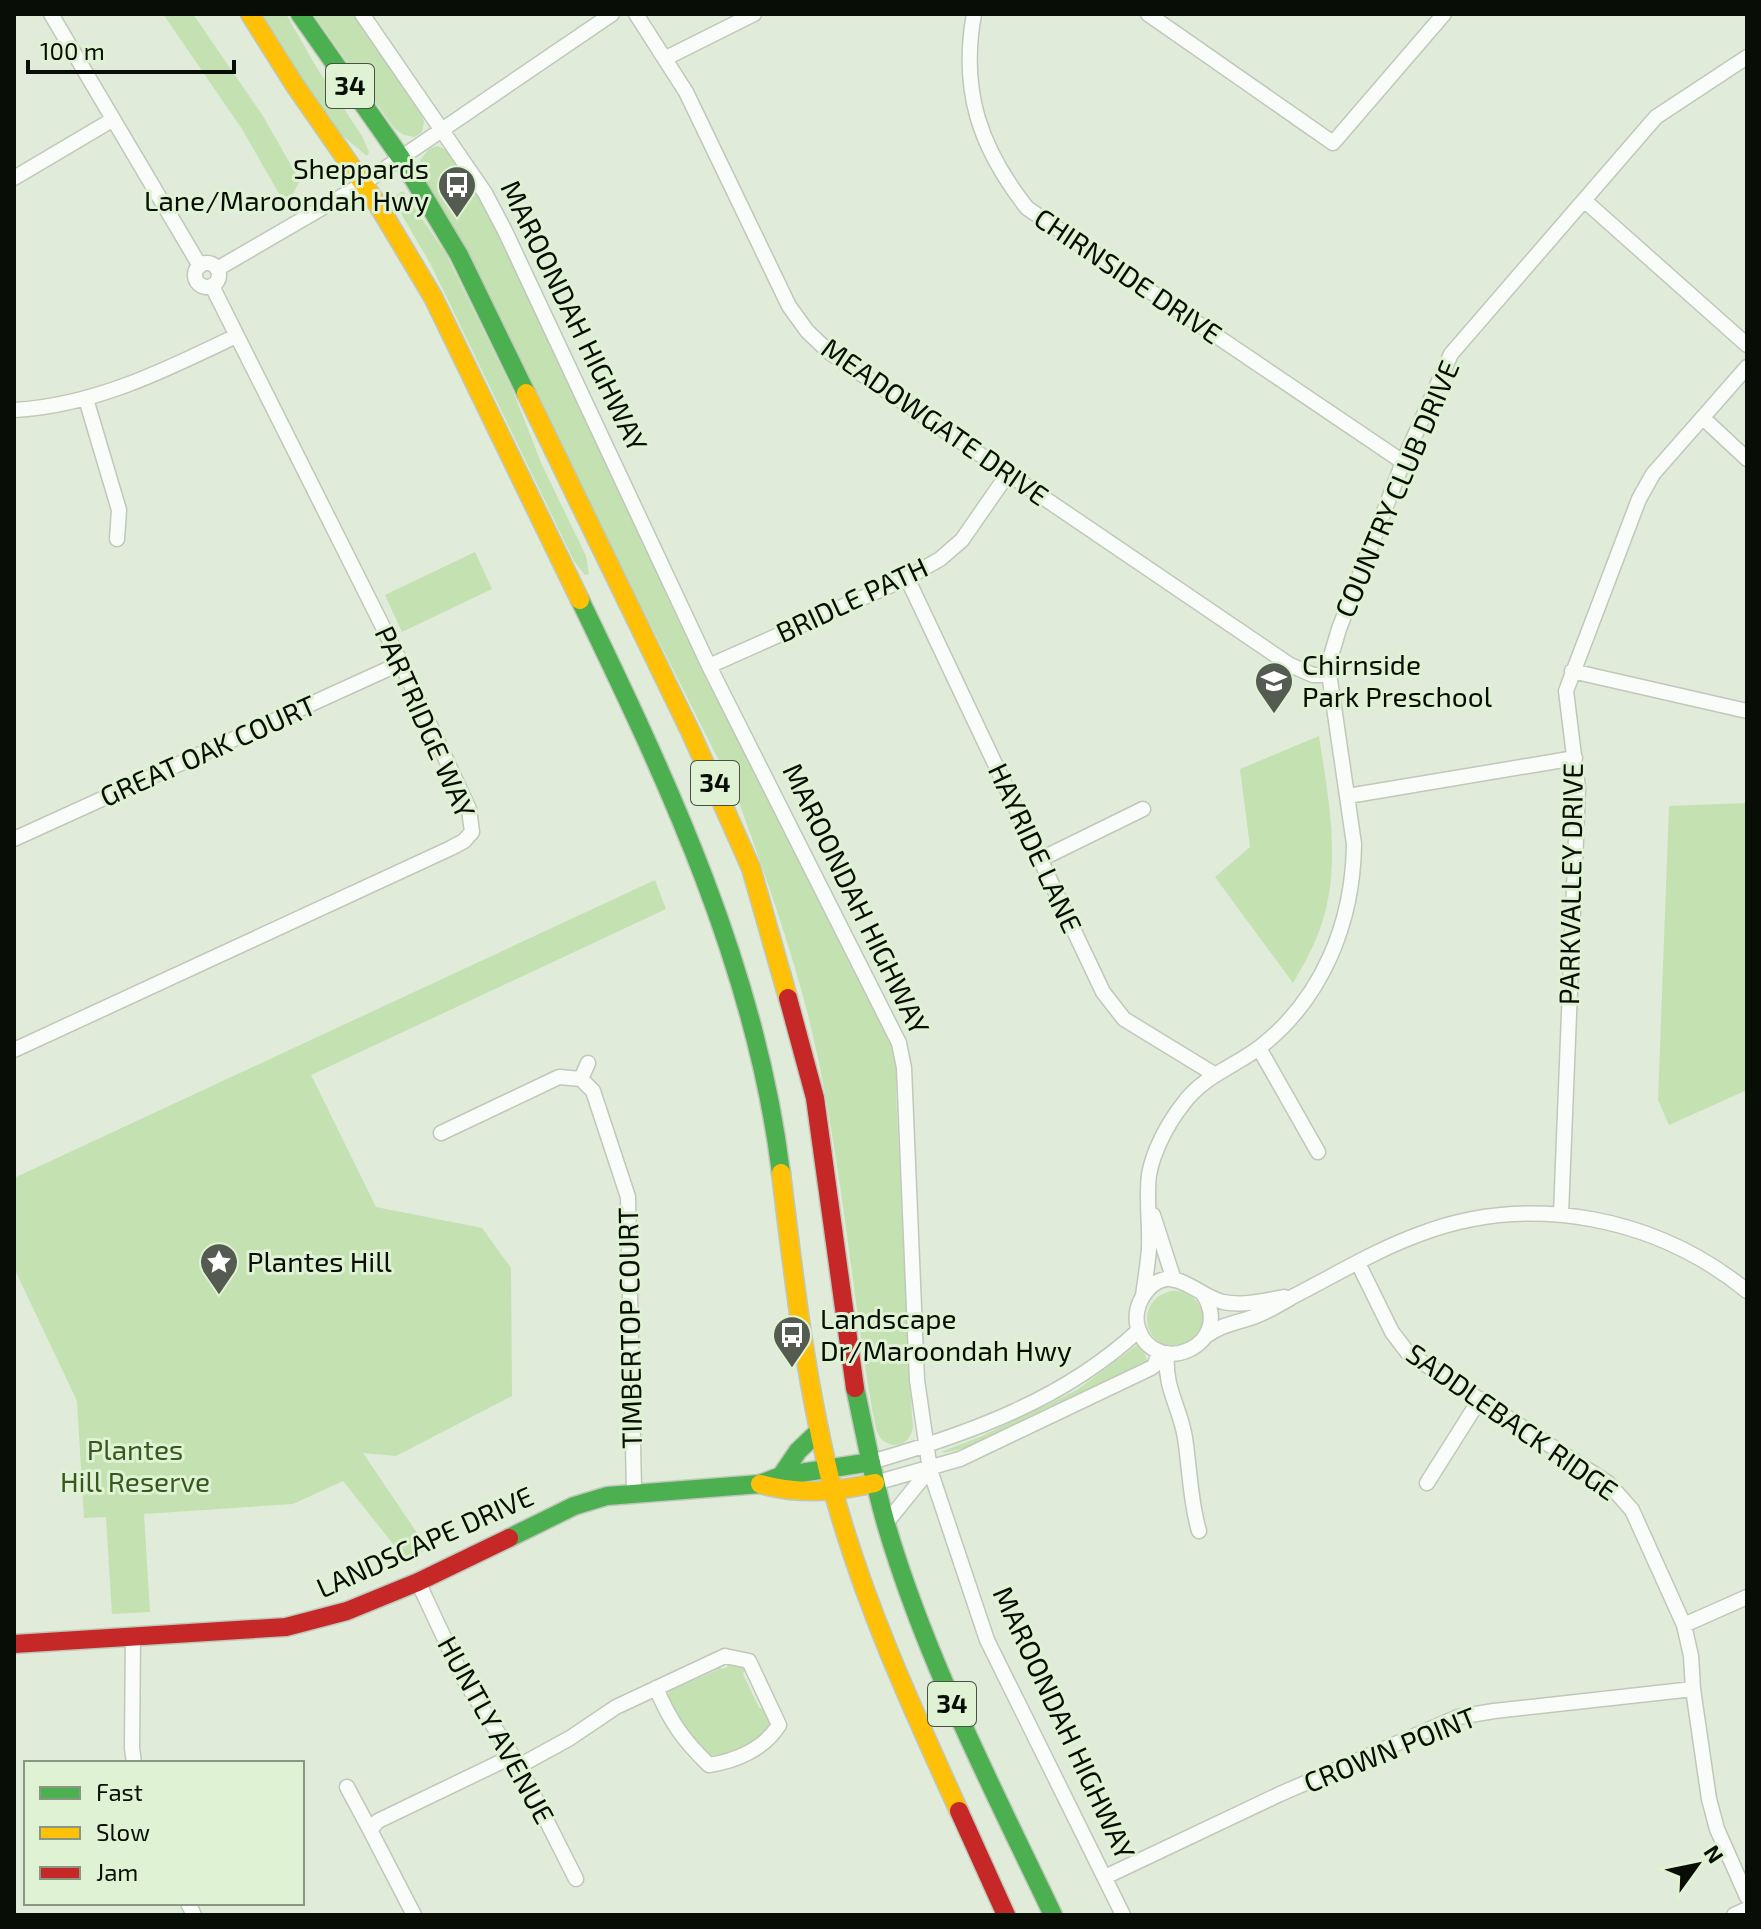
<svg xmlns="http://www.w3.org/2000/svg" width="1761" height="1929" font-family="'Exo 2',sans-serif">
	<style>
		.green { fill: #c4e1b1 }
		.lines { fill: none; stroke-linecap: round; stroke-linejoin: round }
		.street-casing { stroke: #bfc8ba; stroke-width: 17 }
		.fast-casing { stroke: #bfc8ba; stroke-width: 21 }
		.slow-casing { stroke: #bfc8ba; stroke-width: 21 }
		.jam-casing { stroke: #bfc8ba; stroke-width: 21 }
		.street { stroke: #fafcf9; stroke-width: 14 }
		.fast { stroke: #4caf50; stroke-width: 18 }
		.slow { stroke: #ffc107; stroke-width: 18 }
		.jam { stroke: #c62828; stroke-width: 18 }
		.labels { text-anchor: middle; stroke-width: 6; stroke-linejoin: round; paint-order: stroke }
		.shield { fill: #dff2d3; stroke: #485243; stroke-width: 2 }
		.shield-label { font-size: 26px; font-weight: bold; fill: #080d05 }
		.poi-label { font-size: 28px; fill: #080d05; stroke: #dff2d3; text-anchor: start }
		.street-label { font-size: 28px; fill: #080d05; stroke: #dff2d3 }
		.park-label { font-size: 28px; fill: #395820; stroke: #dff2d3 }
	</style>
	<rect width="100%" height="100%" fill="#e0ebda"/>
	<path class="green" d="M163,14H193L263,116L300,181L286,206L242,129Z
		M258,14H286L317,68L362,136L369,152L367,156L339,133Z
		M313,14H355L421,112L424,122L422,132L415,137L404,135L394,128Z
		M437,146L447,150L487,210L680,620L887,1033L897,1062L896,1093L912,1417C913,1423 914,1430 910,1436C903,1449 884,1447 878,1434C875,1428 875,1420 873,1414C852,1293 842,1169 816,1049C797,962 766,878 736,794L421,171L420,160L429,149Z
		M403,191L446,254L513,391L542,465L586,556L589,574L585,575L574,561L431,265L392,198Z
		M475,552L492,589L402,632L385,595Z
		M1319,736C1329,803 1344,874 1316,939C1310,954 1301,969 1293,983L1215,877L1250,847L1240,769Z
		M1747,803V1090L1669,1125L1658,1100L1669,806Z
		M655,880L666,909L311,1075L376,1207L482,1228L511,1268L512,1396L396,1456L363,1453L428,1549L405,1559L343,1481L293,1504L144,1514L150,1612L112,1614L106,1517L84,1518L77,1401L14,1268V1178Z
		M1147 1319a28 28 0 1 1 56 0a28 28 0 1 1-56 0Z
		M1140,1343L1148,1362C1116,1378 966,1457 941,1452L982,1436L1077,1390Z
		M728,1658L746,1667L743,1674L759,1708L766,1710L772,1724C761,1737 752,1743 736,1750C694,1771 685,1729 667,1698L670,1688L676,1682L683,1685L717,1670L718,1665L722,1669L727,1667Z"/>
	<g class="lines">
		<g class="street-casing">
			<path id="street" d="M51,14L200,266
				M362,14L485,193L505,231L709,666L899,1043L904,1068L917,1380L930,1470L987,1640L1123,1915
				M636,14L686,92L789,306L807,331L829,352L1290,665L1313,675H1328
				M974,14C960,91 980,148 1027,208L1403,462
				M1148,14L1333,143L1444,14
				M666,58L754,14
				M14,178L112,120
				M1585,201L1747,345
				M195 275a12 12 0 1 1 24 0a12 12 0 1 1-24 0Z
				M217,269L358,187L612,14
				M86,399L119,510L117,539
				M14,410C93,406 166,370 236,336
				M1703,418L1747,459
				M907,578L1103,992L1124,1019L1214,1074
				M709,666L907,578L940,559L962,540L1007,475
				M1572,671L1747,711
				M1348,796L1575,758
				M14,839L401,663
				M1041,859L1143,809
				M1259,1048L1318,1152
				M14,1050L451,848L464,841L472,832L469,809L401,663L212,286
				M581,1079L588,1063
				M441,1133L559,1077L581,1079L593,1091L628,1197L634,1492
				M1561,1214L1578,788L1566,691L1639,499L1653,474L1747,367
				M1153,1215L1174,1280
				M1358,1263L1392,1332L1408,1353L1608,1483L1632,1510L1684,1625L1691,1656L1693,1689L1709,1799L1717,1829L1747,1897
				M1203,1294C1236,1345 1155,1380 1138,1328C1135,1318 1137,1306 1142,1298C1167,1256 1196,1296 1223,1302C1244,1306 1264,1301 1284,1297
				M1143,1296C1145,1280 1148,1264 1149,1248C1150,1224 1146,1199 1149,1175C1153,1151 1168,1123 1183,1104C1203,1076 1234,1067 1260,1047C1323,998 1353,922 1354,844L1328,666L1339,629L1403,462L1451,354L1656,117L1747,57
				M1206,1336C1222,1324 1237,1323 1256,1316C1269,1311 1282,1303 1294,1296C1335,1275 1376,1250 1420,1234C1531,1192 1656,1217 1747,1291
				M1167,1353C1164,1389 1180,1406 1185,1438C1190,1470 1190,1501 1199,1531
				M871,1462C968,1434 1064,1400 1139,1330
				M875,1483L960,1459L1151,1368L1155,1365L1159,1351
				M1427,1483L1480,1399
				M887,1522L929,1470
				M418,1582L463,1678L519,1766L576,1879
				M1684,1625L1747,1597
				M133,1635L132,1748L134,1763
				M519,1766L570,1738L616,1707L725,1656L749,1661L779,1725C764,1749 736,1761 709,1765C683,1740 670,1721 656,1688
				M347,1787L370,1830
				M1105,1877L1280,1794L1458,1717L1494,1711L1693,1689
				M188,1903L194,1915
				M414,1915L370,1830L378,1821L513,1756
				M1734,1915L1747,1909"/>
		</g>
		<g class="fast-casing">
			<path id="fast" d="M300,14L401,158L459,255L526,393
				M580,600C668,782 756,969 781,1173
				M855,1388C865,1433 873,1479 886,1524C926,1660 992,1787 1053,1915
				M781,1476L798,1451L819,1431
				M509,1538L574,1506L607,1496L760,1484L781,1476L871,1462"/>
		</g>
		<g class="slow-casing">
			<path id="slow" d="M250,14L294,84L378,205L433,297L580,600
				M526,393L691,733L751,868L788,998
				M781,1173C794,1280 806,1386 833,1490C863,1601 911,1706 959,1811
				M760,1484C800,1495 835,1492 875,1483"/>
		</g>
		<g class="jam-casing">
			<path id="jam" d="M788,998L815,1098L855,1388
				M14,1644L286,1627L347,1611L418,1582L509,1538
				M959,1811L1006,1915"/>
		</g>
		<use href="#street" class="street"/>
		<use href="#fast" class="fast"/>
		<use href="#slow" class="slow"/>
		<use href="#jam" class="jam"/>
	</g>
	<defs>
		<g id="bus-pin" transform="scale(2)"><path d="M0 17L-7.5 6A9.5 9.5 0 1 1 7.5 6Z" fill="#545b50" stroke="#dff2d3"/><path d="M-5-6H5V4H4V6H2V4H-2V6H-4V4H-5ZM-3.5-4V0h7V-4ZM-3.5 1.2v1.5H-2V1.2ZM2 1.2v1.5H3.5V1.2Z" fill="#fff"/></g>
		<g id="school-pin" transform="scale(2)"><path d="M0 17L-7.5 6A9.5 9.5 0 1 1 7.5 6Z" fill="#545b50" stroke="#dff2d3"/><path d="M0-5L7-2L0 1L-7-2ZM-4 1L0 2.5L4 1V4Q0 6-4 4Z" fill="#fff"/></g>
		<g id="sight-pin" transform="scale(2)"><path d="M0 17L-7.5 6A9.5 9.5 0 1 1 7.5 6Z" fill="#545b50" stroke="#dff2d3"/><path d="M0-6L1.8-2.2L6-1.7L2.9 1.2L3.7 5.4L0 3.3L-3.7 5.4L-2.9 1.2L-6-1.7L-1.8-2.2Z" fill="#fff"/></g>
	</defs>
	<g fill-rule="evenodd">
		<use href="#bus-pin" x="457" y="185"/>
		<use href="#school-pin" x="1274" y="681"/>
		<use href="#sight-pin" x="219" y="1262"/>
		<use href="#bus-pin" x="792" y="1335"/>
	</g>
	<g class="labels">
		<g class="shield">
			<rect x="326" y="64" width="48" height="44" rx="6"/>
			<rect x="691" y="761" width="48" height="44" rx="6"/>
			<rect x="928" y="1682" width="48" height="44" rx="6"/>
		</g>
		<g class="shield-label">
			<text x="350" y="95">34</text>
			<text x="715" y="792">34</text>
			<text x="952" y="1713">34</text>
		</g>
		<g class="poi-label">
			<text x="429" y="179" text-anchor="end">Sheppards<tspan x="429" dy="32">Lane/Maroondah Hwy</tspan></text>
			<text x="1302" y="675">Chirnside<tspan x="1302" dy="32">Park Preschool</tspan></text>
			<text x="247" y="1272">Plantes Hill</text>
			<text x="820" y="1329">Landscape<tspan x="820" dy="32">Dr/Maroondah Hwy</tspan></text>
		</g>
		<g class="street-label">
			<text transform="translate(1128 276) rotate(34)" y="10">CHIRNSIDE DRIVE</text>
			<text transform="translate(574 316) rotate(64)" y="10">MAROONDAH HIGHWAY</text>
			<text transform="translate(935 422) rotate(35)" y="10">MEADOWGATE DRIVE</text>
			<text transform="translate(1397 489) rotate(-67)" y="10">COUNTRY CLUB DRIVE</text>
			<text transform="translate(852 600) rotate(-25)" y="10">BRIDLE PATH</text>
			<text transform="translate(425 722) rotate(66)" y="10">PARTRIDGE WAY</text>
			<text transform="translate(208 751) rotate(-24)" y="10">GREAT OAK COURT</text>
			<text transform="translate(1035 848) rotate(65)" y="10">HAYRIDE LANE</text>
			<text transform="translate(1571 884) rotate(-89)" y="10">PARKVALLEY DRIVE</text>
			<text transform="translate(856 899) rotate(64)" y="10">MAROONDAH HIGHWAY</text>
			<text transform="translate(630 1328) rotate(-91)" y="10">TIMBERTOP COURT</text>
			<text transform="translate(1512 1422) rotate(35)" y="10">SADDLEBACK RIDGE</text>
			<text transform="translate(425 1542) rotate(-24)" y="10">LANDSCAPE DRIVE</text>
			<text transform="translate(1064 1723) rotate(65)" y="10">MAROONDAH HIGHWAY</text>
			<text transform="translate(496 1730) rotate(61)" y="10">HUNTLY AVENUE</text>
			<text transform="translate(1390 1750) rotate(-22)" y="10">CROWN POINT</text>
		</g>
		<g class="park-label">
			<text x="135" y="1460">Plantes<tspan x="135" dy="32">Hill Reserve</tspan></text>
		</g>
	</g>
	<rect width="1761" height="1929" fill="none" stroke="#080d05" stroke-width="32"/>
	<rect x="24" y="1761" width="280" height="144" fill="#dff2d3" stroke="#899681" stroke-width="2"/>
	<rect x="40" y="1787" width="40" height="12" fill="#4caf50" stroke="#899681" stroke-width="2"/>
	<text x="96" y="1801" font-size="24" fill="#080d05">Fast</text>
	<rect x="40" y="1827" width="40" height="12" fill="#ffc107" stroke="#899681" stroke-width="2"/>
	<text x="96" y="1841" font-size="24" fill="#080d05">Slow</text>
	<rect x="40" y="1867" width="40" height="12" fill="#c62828" stroke="#899681" stroke-width="2"/>
	<text x="96" y="1881" font-size="24" fill="#080d05">Jam</text>
	<g transform="translate(1697 1865) rotate(57)" stroke="#dff2d3" stroke-width="6" paint-order="stroke">
	<path d="M0-6L14 30L0 20L-14 30Z" fill="#080d05"/>
	<text y="-12" font-size="22" font-weight="bold" text-anchor="middle" fill="#080d05">N</text>
	</g>
	<path d="M28 60v12h206v-12" fill="none" stroke="#080d05" stroke-width="4"/>
	<text x="40" y="60" font-size="24" fill="#080d05" stroke="#dff2d3" stroke-width="6" paint-order="stroke">100 m</text>
</svg>
